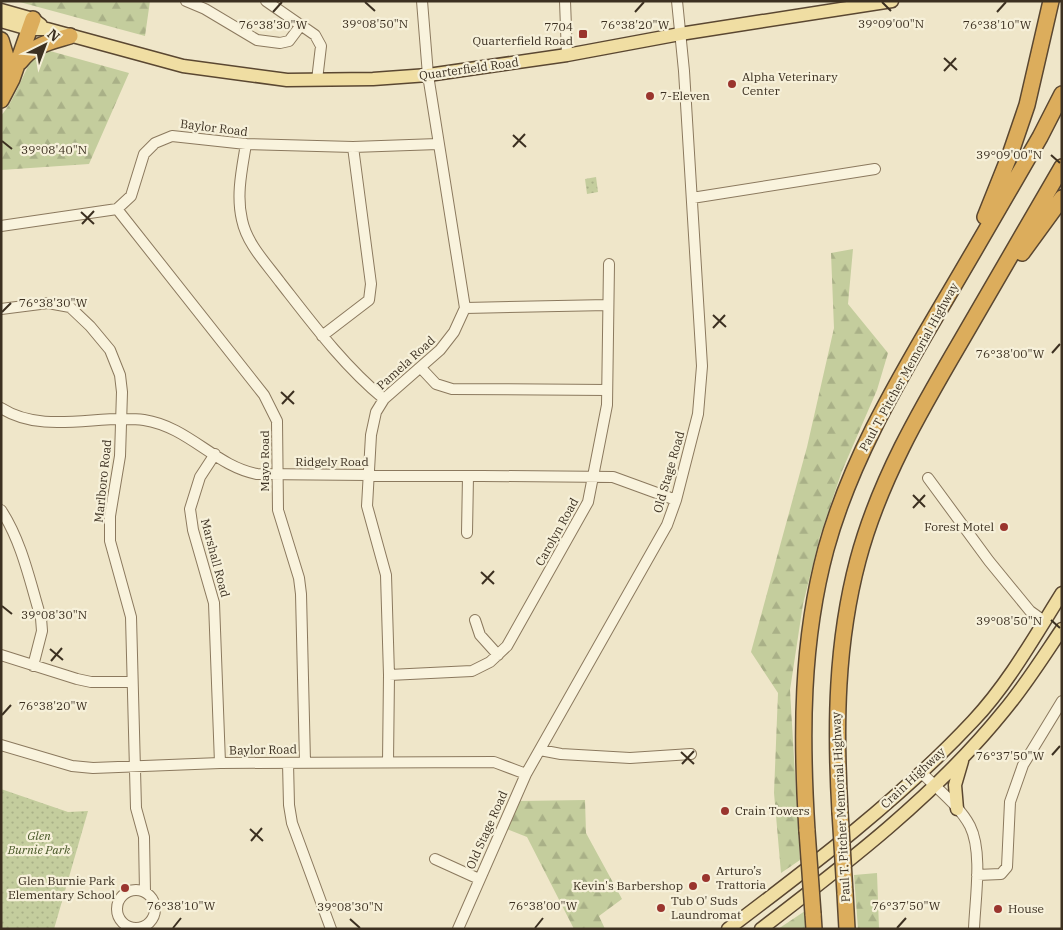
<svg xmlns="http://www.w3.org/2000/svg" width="1063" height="930" font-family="'IBM Plex Serif',serif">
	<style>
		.forest { fill: url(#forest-firs) }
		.park { fill: url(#park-dots) }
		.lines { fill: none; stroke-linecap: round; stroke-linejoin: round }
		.minor-casing { stroke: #8b795e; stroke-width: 12 }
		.major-casing { stroke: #5a4731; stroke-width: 15 }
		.highway-casing { stroke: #5a4731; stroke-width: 18 }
		.minor { stroke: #f9f3dd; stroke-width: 10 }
		.major { stroke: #f0dea3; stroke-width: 12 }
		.highway { stroke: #dcad5c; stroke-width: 15 }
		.highway-bridge-casing { stroke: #5a4731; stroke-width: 18; stroke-linecap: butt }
		.highway-bridge { stroke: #dcad5c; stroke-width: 15 }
		.ticks { fill: none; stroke: #3c3021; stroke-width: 2 }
		.poi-dot { fill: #9a352e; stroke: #f6f0d9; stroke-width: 2 }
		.labels { text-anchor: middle; stroke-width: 4.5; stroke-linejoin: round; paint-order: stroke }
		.poi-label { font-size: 12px; fill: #3c3021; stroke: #f6f0d9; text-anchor: start }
		.street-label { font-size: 12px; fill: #3c3021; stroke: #f6f0d9 }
		.park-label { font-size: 12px; font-style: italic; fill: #485828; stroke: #f6f0d9 }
		.ticks-label { font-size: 12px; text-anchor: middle; fill: #3c3021; stroke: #f6f0d9; stroke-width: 4.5; stroke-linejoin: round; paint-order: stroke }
	</style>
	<defs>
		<pattern id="forest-firs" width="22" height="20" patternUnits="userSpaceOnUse" patternTransform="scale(1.25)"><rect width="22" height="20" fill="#c4cd9d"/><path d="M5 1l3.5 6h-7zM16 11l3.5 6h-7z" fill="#a9b087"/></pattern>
		<pattern id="park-dots" width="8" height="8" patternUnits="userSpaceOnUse" patternTransform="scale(1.25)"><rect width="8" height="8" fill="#c4cd9d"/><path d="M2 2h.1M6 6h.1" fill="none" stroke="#a9b087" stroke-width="1.8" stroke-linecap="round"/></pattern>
	</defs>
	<rect width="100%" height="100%" fill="#efe6c9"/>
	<path class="forest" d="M16,1H150L145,36Z
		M50,51L129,73L89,164L1,170V116C16,98 22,75 34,56Z
		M853,249L848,304L888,353L877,390L842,471L820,536L803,604L790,690L800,860L781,873L774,793L778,693L751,652L807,447L834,328L831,253Z
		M585,800L586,833L622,899L599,916L605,929H574L527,837L507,829L519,801Z
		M877,873L879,929H858L854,875Z
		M805,911L806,929H778Z"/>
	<path class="park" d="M596,177L598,192L587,194L585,179Z
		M1,789L68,812L88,811L54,929H1Z"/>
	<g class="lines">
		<g class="minor-casing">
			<path id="minor" d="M186,1L205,9L257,40L280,43L289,41L301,25
				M266,1L315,35L321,46L317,80
				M565,1L567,55
				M246,144C242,169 236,195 242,220C247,244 266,263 280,282C312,323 343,365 384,399
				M692,198L875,169
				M117,209L264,395L277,421L278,510L299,578L301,594L305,762
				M1,226L117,209L131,196L144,154L155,143L172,136L246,144L353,147L438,144
				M465,308L608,305
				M1,309L48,303L70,307L90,326L110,350L120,375L122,392L120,456L110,516V541L131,617L136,808L144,837L145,892
				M322,336L369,300L371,284L353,147
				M421,368L436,384L452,389L607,390
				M1,408C43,435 98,414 144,420C189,427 215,466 257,474L613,477L676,500
				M215,454L200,477L190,509L193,530L214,603L220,763
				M928,478L989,561L1030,611L1044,621
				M1,510C22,542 30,582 41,618L42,631L33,666
				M467,533L468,476
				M475,620L480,635L498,655
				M1,655L77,679L91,682H131
				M389,675L472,671L490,662L507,646L588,502L607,405L609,264
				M1,745L72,766L93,768L220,763L494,762L526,774
				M540,750L561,754L630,758L691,754
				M388,762L389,675L386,575L367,506L371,435L376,412L384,399L440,350L454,332L465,308L428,75L422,1
				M288,763L289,805L292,823L331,929
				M921,772C937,789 959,805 970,826C983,852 975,900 974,929
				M435,859L479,879
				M977,875L1001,874L1007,867L1010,802L1023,765L1062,701
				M117 909a19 19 0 1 1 38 0a19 19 0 1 1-38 0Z
				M458,929L526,774L667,525L676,500L698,414L702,366L684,71L677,1"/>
		</g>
		<g class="major-casing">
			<path id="major" d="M1,10L33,19L41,25
				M1,21L29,29H47L183,66L287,80L373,79L428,75L567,55L680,34L892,1
				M957,809L955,785L962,761
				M728,929C814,864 900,799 973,721C1008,684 1035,636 1062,593
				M761,929C846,864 935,796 1003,712C1025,686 1043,657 1062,629"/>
		</g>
		<g class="highway-casing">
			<path id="highway" d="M1,40L8,63L2,79
				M20,62C32,45 50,42 70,36
				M1,100L12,79L33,19
				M985,217L1011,152L1027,105L1051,1
				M1022,253L1062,198
				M840,812C835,726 836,643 858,560C879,481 920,411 961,341C995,283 1028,225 1062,167
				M807,831C801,736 801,642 826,549C849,465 893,389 937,314C972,255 1006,196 1040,137L1062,94
				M845,893L847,929
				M813,914L814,929"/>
		</g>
		<use href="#minor" class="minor"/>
		<use href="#major" class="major"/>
		<use href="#highway" class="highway"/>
		<g class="highway-bridge-casing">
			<path id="highway-bridge" d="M840,812L845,893
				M807,831L813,914"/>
		</g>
		<use href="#highway-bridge" class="highway-bridge"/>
	</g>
	<path class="ticks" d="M365,2L375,11M882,2L891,11M273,12L282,2M635,12L644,2M997,12L1006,2M944,58L957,70M944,71L956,58M513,135L526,147M2,141L12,149M513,147L525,134M1051,155L1060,163M81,212L94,224M82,224L94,211M2,312L11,303M713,315L726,327M713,328L725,315M1052,353L1060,344M281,392L294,404M282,404L294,391M913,495L925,507M913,508L925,495M481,572L494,584M482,584L494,571M2,606L12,614M1051,620L1060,628M50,649L63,660M51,661L62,648M2,715L11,705M681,752L694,764M1052,755L1060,746M682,764L694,751M250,829L263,841M251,841L262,828M350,919L360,928M173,928L181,918M535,928L543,918M897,928L906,918"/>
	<g class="poi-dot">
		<rect x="578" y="29" width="10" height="10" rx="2.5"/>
		<circle cx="732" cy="84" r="5"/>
		<circle cx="650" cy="96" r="5"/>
		<circle cx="1004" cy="527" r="5"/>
		<circle cx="725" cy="811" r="5"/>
		<circle cx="706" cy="878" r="5"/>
		<circle cx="693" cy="886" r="5"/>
		<circle cx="125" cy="888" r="5"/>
		<circle cx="661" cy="908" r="5"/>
		<circle cx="998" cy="909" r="5"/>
	</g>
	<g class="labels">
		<g class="poi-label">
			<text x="573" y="31" text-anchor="end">7704<tspan x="573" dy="14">Quarterfield Road</tspan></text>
			<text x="742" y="81">Alpha Veterinary<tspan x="742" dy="14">Center</tspan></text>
			<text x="660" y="100">7-Eleven</text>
			<text x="994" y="531" text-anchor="end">Forest Motel</text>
			<text x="735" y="815">Crain Towers</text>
			<text x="716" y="875">Arturo’s<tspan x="716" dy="14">Trattoria</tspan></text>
			<text x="115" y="885" text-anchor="end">Glen Burnie Park<tspan x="115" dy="14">Elementary School</tspan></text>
			<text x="683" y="890" text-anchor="end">Kevin's Barbershop</text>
			<text x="671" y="905">Tub O' Suds<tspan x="671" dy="14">Laundromat</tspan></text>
			<text x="1008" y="913">House</text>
		</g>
		<g class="street-label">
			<text transform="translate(469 69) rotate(-8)" y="4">Quarterfield Road</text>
			<text transform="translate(214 128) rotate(7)" y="4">Baylor Road</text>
			<text transform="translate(406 363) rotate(-42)" y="4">Pamela Road</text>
			<text transform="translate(909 367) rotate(-61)" y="4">Paul T. Pitcher Memorial Highway</text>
			<text transform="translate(265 461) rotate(-90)" y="4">Mayo Road</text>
			<text x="332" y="466">Ridgely Road</text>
			<text transform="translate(669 472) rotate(-74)" y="4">Old Stage Road</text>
			<text transform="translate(103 481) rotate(-84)" y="4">Marlboro Road</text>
			<text transform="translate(557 532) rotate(-61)" y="4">Carolyn Road</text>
			<text transform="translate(215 558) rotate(75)" y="4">Marshall Road</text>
			<text transform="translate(263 750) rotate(-1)" y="4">Baylor Road</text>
			<text transform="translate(913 778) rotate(-43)" y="4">Crain Highway</text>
			<text transform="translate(841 807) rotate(-93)" y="4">Paul T. Pitcher Memorial Highway</text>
			<text transform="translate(487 830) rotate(-66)" y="4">Old Stage Road</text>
		</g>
		<g class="park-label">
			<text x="39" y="840">Glen<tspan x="39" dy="14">Burnie Park</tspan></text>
		</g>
	</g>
	<g class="ticks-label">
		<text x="891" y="28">39°09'00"N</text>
		<text x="375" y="28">39°08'50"N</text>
		<text x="273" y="29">76°38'30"W</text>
		<text x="635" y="29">76°38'20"W</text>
		<text x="997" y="29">76°38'10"W</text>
		<text x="54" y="154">39°08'40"N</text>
		<text x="1009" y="159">39°09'00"N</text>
		<text x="53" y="307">76°38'30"W</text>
		<text x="1010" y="358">76°38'00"W</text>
		<text x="54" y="619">39°08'30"N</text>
		<text x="1009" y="625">39°08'50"N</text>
		<text x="53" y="710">76°38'20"W</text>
		<text x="1010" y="760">76°37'50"W</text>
		<text x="181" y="910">76°38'10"W</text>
		<text x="543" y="910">76°38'00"W</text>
		<text x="906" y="910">76°37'50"W</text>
		<text x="350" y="911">39°08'30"N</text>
	</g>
	<rect width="1063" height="930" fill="none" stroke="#3c3021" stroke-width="5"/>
	<g transform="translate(45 45) rotate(42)" stroke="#f6f0d9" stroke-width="4" paint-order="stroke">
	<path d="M0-4L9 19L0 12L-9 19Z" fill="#3c3021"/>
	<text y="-8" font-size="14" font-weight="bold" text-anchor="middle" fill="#3c3021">N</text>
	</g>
</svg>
